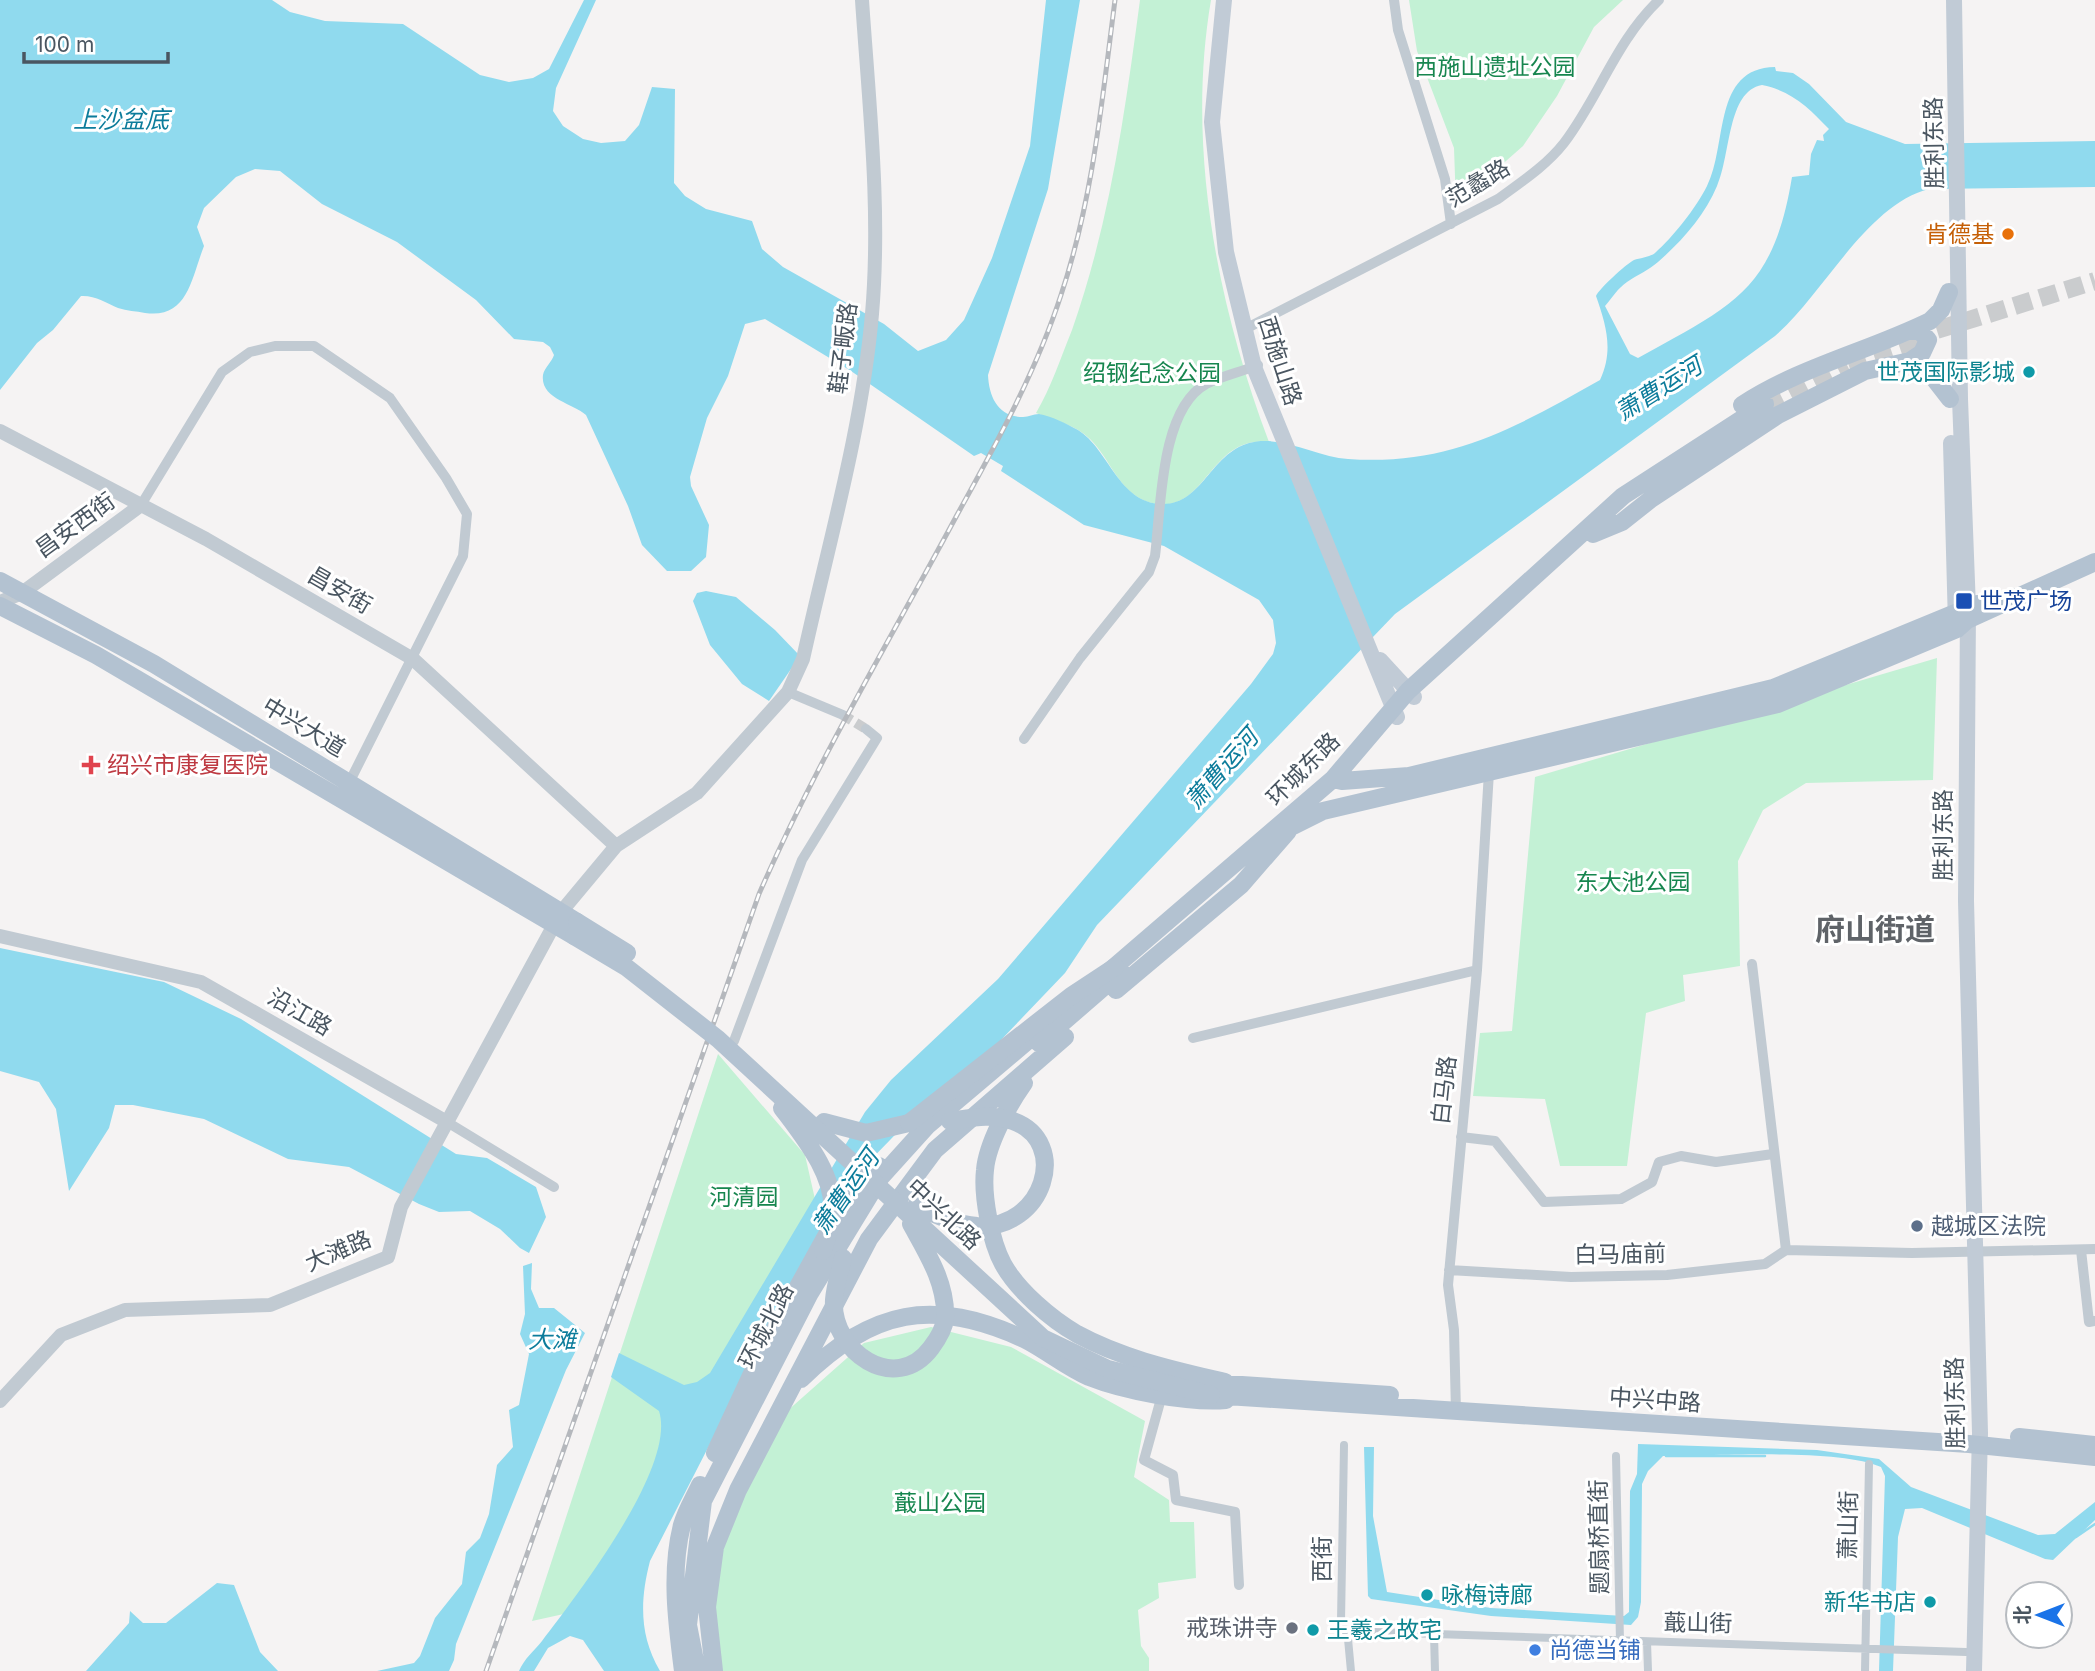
<svg xmlns="http://www.w3.org/2000/svg" width="2095" height="1671" font-family="Inter,'Noto Sans SC',sans-serif">
	<style>
		.green { fill: #c3f1d5 }
		.water { fill: #90daee; fill-rule: evenodd }
		.lines { fill: none; stroke-linecap: round; stroke-linejoin: round }
		.stream { stroke: #90daee; stroke-width: 2.5 }
		.minor-tunnel { stroke: #caccce; stroke-width: 10; stroke-dasharray: 10 5; stroke-linecap: butt }
		.primary-tunnel { stroke: #caccce; stroke-width: 18; stroke-dasharray: 18 9; stroke-linecap: butt }
		.pedestrian { stroke: #c1cad2; stroke-width: 8 }
		.minor { stroke: #c1cad2; stroke-width: 10 }
		.tertiary { stroke: #c1cad2; stroke-width: 14 }
		.secondary { stroke: #c1cbd6; stroke-width: 16 }
		.primary { stroke: #b3c2d1; stroke-width: 18 }
		.rail-casing { stroke: #b5b8bd; stroke-width: 5 }
		.rail { stroke: #fff; stroke-width: 2.5; stroke-dasharray: 8; stroke-linecap: butt }
		.primary-bridge { stroke: #b3c2d1; stroke-width: 18 }
		.food-dot { fill: #e8710a; stroke: #fff; stroke-width: 2.5 }
		.culture-dot { fill: #0f9aa8; stroke: #fff; stroke-width: 2.5 }
		.transit-dot { fill: #1a4fb4; stroke: #fff; stroke-width: 2.5 }
		.health-dot { fill: #e0444e; stroke: #fff; stroke-width: 2.5 }
		.service-dot { fill: #5c6f8a; stroke: #fff; stroke-width: 2.5 }
		.worship-dot { fill: #6b7280; stroke: #fff; stroke-width: 2.5 }
		.shop-dot { fill: #3f7fe0; stroke: #fff; stroke-width: 2.5 }
		.labels { text-anchor: middle; stroke-width: 6; stroke-linejoin: round; paint-order: stroke }
		.park-label { font-size: 23px; fill: #17864f; stroke: #fff }
		.street-label { font-size: 23px; fill: #4a5661; stroke: #fff }
		.food-label { font-size: 23px; fill: #c56008; stroke: #fff; text-anchor: end }
		.culture-label { font-size: 23px; fill: #0d838f; stroke: #fff; text-anchor: end }
		.transit-label { font-size: 23px; fill: #164399; stroke: #fff; text-anchor: start }
		.health-label { font-size: 23px; fill: #be3a42; stroke: #fff; text-anchor: start }
		.service-label { font-size: 23px; fill: #4e5e75; stroke: #fff; text-anchor: start }
		.worship-label { font-size: 23px; fill: #5b616d; stroke: #fff; text-anchor: end }
		.shop-label { font-size: 23px; fill: #366cbe; stroke: #fff; text-anchor: start }
		.water-label { font-size: 24px; font-style: italic; fill: #0c7c9b; stroke: #fff }
		.district-label { font-size: 30px; font-weight: bold; fill: #5f6368; stroke: #fff }
	</style>
	<rect width="100%" height="100%" fill="#f5f3f3"/>
	<path class="green" d="M1140,0H1211C1186,147 1217,304 1269,442C1208,435 1207,516 1152,503C1119,495 1111,459 1090,439C1076,425 1054,420 1036,413C1051,388 1061,357 1072,330C1110,222 1125,112 1140,0Z
		M1409,0H1623L1594,27L1557,96L1523,146L1456,205L1454,148L1417,51Z
		M1937,658L1933,780L1806,783L1763,810L1738,861L1740,966L1683,975L1685,1001L1646,1013L1627,1166H1560L1545,1099L1473,1096L1480,1033L1512,1031L1535,777Z
		M718,1054L805,1155L817,1208L591,1608L532,1621Z
		M931,1327L1011,1347L1145,1421L1134,1477L1169,1500L1170,1522H1194L1196,1578L1158,1583L1159,1598L1138,1610L1141,1646L1149,1658V1671H707L710,1571L777,1420L864,1343Z"/>
	<path class="water" d="M0,0H272L290,12L325,21L403,24L480,75L509,82L533,78L549,69L584,0H596L556,88L553,111L563,126L583,139L601,143L625,141L639,125L652,87L675,89L674,183L685,196L706,209L752,221L762,249L783,267L884,324L918,351L946,340L964,320L992,258L1030,146L1046,0H1080L1048,189L988,375C989,397 998,417 1023,417C1029,417 1033,414 1039,414C1051,416 1067,424 1078,430C1109,449 1118,503 1162,504C1202,505 1210,454 1249,443C1280,434 1317,457 1348,459C1449,466 1515,428 1600,380C1614,350 1606,325 1596,296C1599,289 1626,264 1634,260C1640,258 1650,257 1655,253C1673,237 1696,208 1707,186C1728,145 1712,68 1775,67L1776,71L1793,73L1809,84L1846,122L1905,144L2095,141V187L1929,189C1866,205 1823,295 1775,336L1395,614L1097,925L1065,973L999,1042L925,1104L856,1175L759,1348L650,1561C640,1600 639,1635 660,1671H604L583,1640L570,1636L548,1648L534,1671H519C524,1659 534,1651 542,1641C576,1596 677,1467 659,1411L611,1377L619,1353L684,1385L697,1382L710,1373L865,1112L891,1080L998,979L1251,684L1273,654L1276,643L1273,620L1259,600L1164,546L1084,525L1001,471L1003,466L981,453L974,456L851,371L765,319L745,324L728,376L707,418L690,477L691,486L709,525L706,557L691,571H667L642,545L628,506L586,415C573,403 540,399 543,375C544,368 552,362 554,355L550,347L543,342L514,339L476,300L397,242L322,204L280,171L255,169L236,177L204,208L197,227L204,246C191,279 188,319 145,313C136,311 127,311 118,308C107,303 94,295 81,296L53,330L37,343L0,390ZM1762,85C1792,91 1809,108 1829,129L1823,135L1824,141L1817,140L1811,154L1809,175L1792,177C1773,292 1733,305 1638,358L1630,354L1605,306C1612,298 1618,288 1627,282C1637,275 1649,270 1658,262C1682,241 1705,215 1717,186C1731,155 1727,91 1762,85Z
		M706,591L736,597L775,630L800,656L769,701L742,684L710,645L693,601L697,593Z
		M0,948L164,982L241,1019L456,1154L487,1158L536,1187L546,1217L529,1253L520,1248L500,1229L470,1211L439,1212L419,1204L349,1167L288,1159L204,1119L133,1105H115L109,1128L69,1191L56,1109L39,1082L0,1071Z
		M532,1263L531,1289L539,1308H554L585,1333L566,1370L456,1644L454,1660L449,1671H377L414,1663L420,1656L435,1618L462,1584L466,1552L480,1538L489,1514L497,1465L513,1447L509,1410L519,1405L529,1354L520,1334L525,1314L523,1266Z
		M1638,1444L1817,1450L1879,1459L1911,1487L2038,1535L2055,1534L2095,1502V1520L2053,1560L2045,1559L1922,1508L1905,1509L1898,1537L1893,1671H1879L1885,1476L1881,1467C1841,1448 1712,1456 1663,1456L1648,1471L1642,1484L1641,1602L1638,1617L1631,1625L1491,1616L1371,1599L1368,1596L1364,1447H1374L1373,1516L1387,1592L1491,1608L1624,1616L1629,1612L1630,1491L1637,1474Z
		M217,1583L234,1585L260,1652L278,1671H86L129,1623L130,1611L143,1623H166Z"/>
	<g class="lines">
		<path class="stream" d="M1666,1456H1765
			M2076,1537L2095,1524"/>
		<path class="minor-tunnel" d="M843,715L866,729"/>
		<path class="primary-tunnel" d="M1911,338L2095,281
			M1850,369L1930,342
			M1765,404L1846,363"/>
		<path class="pedestrian" d="M1344,1445L1341,1621L1348,1639L1351,1671
			M1616,1456L1620,1641
			M1345,1631L1966,1652
			M1434,1634L1435,1671
			M1647,1642L1648,1671
			M1865,1671L1869,1464"/>
		<path class="minor" d="M1394,0L1398,30L1445,179L1451,224
			M1251,326L1498,199C1521,182 1546,166 1564,143C1599,97 1616,41 1659,0
			M141,505L222,372L250,352L275,346H314L390,398L446,478L467,514L463,556L349,783
			M788,692L843,715
			M1024,739L1080,658L1149,572L1155,556C1161,509 1160,409 1206,384C1222,376 1241,372 1258,365
			M1752,964L1786,1250L1912,1253L2095,1249
			M1193,1038L1477,970
			M734,1041L802,860L877,738L866,729
			M447,1122L554,1187
			M1461,1137L1495,1141L1544,1202L1621,1199L1652,1182L1659,1162L1681,1156L1716,1162L1773,1154
			M2081,1250L2089,1322L2095,1321
			M1449,1270L1571,1277L1667,1275L1765,1264L1786,1250
			M1162,1395L1144,1460L1173,1475L1176,1500L1235,1512L1239,1585
			M1456,1412L1454,1330L1448,1285L1477,970L1489,772"/>
		<path class="tertiary" d="M0,431L206,539L413,659L616,846
			M0,602L22,593L141,505
			M0,936L201,982L447,1122
			M0,1401L61,1335L125,1310L270,1305L388,1257L401,1207L561,912L616,846L697,793L788,692L803,659C828,545 862,430 872,314C881,210 869,104 862,0"/>
		<path class="secondary" d="M1224,0L1212,122L1226,252L1254,367L1397,717
			M1954,0L1960,399L1968,608L1966,901L1980,1433L1974,1671
			M1951,443L1956,624
			M1380,660L1414,697"/>
		<path class="primary" d="M1909,331H1920L1928,340L1922,353L1910,361
			M1742,405C1800,367 1869,351 1930,321L1941,310L1949,292
			M1593,534L1622,522L1651,499L1778,415L1865,371L1910,361L1929,372L1950,399
			M0,581L154,664L577,922
			M0,606L96,655L574,936
			M1333,779L1342,781L1409,776L1773,688L1977,604
			M1293,826L1323,811L1778,704L1957,629L1967,620L2095,562
			M1105,975L1333,779L1408,691L1623,496L1765,404
			M1116,990L1241,885L1288,831
			M1039,1043L1121,972
			M1024,1083C1009,1104 987,1144 985,1170C982,1196 991,1242 1003,1264C1018,1291 1051,1319 1077,1334C1123,1359 1174,1370 1225,1382
			M824,1122L866,1133L909,1123
			M801,1379C873,1309 932,1297 1024,1339C1046,1350 1066,1367 1089,1377C1124,1391 1188,1403 1226,1400
			M1212,1383L1390,1395
			M1211,1395L1969,1444L2095,1457
			M2019,1437L2095,1445
			M715,1453L762,1352L846,1200L879,1166
			M683,1671C677,1624 670,1572 682,1525C686,1511 694,1498 700,1485
			M697,1671L688,1625L703,1501L810,1293L880,1178L927,1126L1044,1027
			M714,1671L707,1607L715,1547L738,1490L869,1239L935,1150L1065,1037"/>
		<g class="rail-casing">
			<path id="rail" d="M486,1671L759,894C816,763 890,640 957,515C996,444 1036,372 1061,295C1093,199 1102,100 1115,0"/>
		</g>
		<use href="#rail" class="rail"/>
		<path class="primary-bridge" d="M577,922L627,953
			M574,936L626,967L718,1039L1043,1338L1108,1369L1211,1395
			M782,1108C803,1136 837,1177 832,1215C831,1227 826,1239 823,1251
			M909,1123L1071,996L1115,967
			M916,1206C936,1215 955,1224 977,1226C1044,1230 1071,1142 1013,1121C992,1113 971,1118 950,1121
			M843,1258C840,1271 835,1286 834,1300C831,1351 895,1396 931,1348C937,1340 944,1330 945,1319C947,1284 927,1253 911,1224"/>
	</g>
	<circle class="food-dot" cx="2008" cy="234" r="7"/>
	<g class="culture-dot">
		<circle cx="2029" cy="372" r="7"/>
		<circle cx="1427" cy="1595" r="7"/>
		<circle cx="1930" cy="1602" r="7"/>
		<circle cx="1313" cy="1630" r="7"/>
	</g>
	<rect class="transit-dot" x="1955" y="592" width="18" height="18" rx="3.5"/>
	<path class="health-dot" d="M87.5 754.5h7v7h7v7h-7v7h-7v-7h-7v-7h7z"/>
	<circle class="service-dot" cx="1917" cy="1226" r="7"/>
	<circle class="worship-dot" cx="1292" cy="1628" r="7"/>
	<circle class="shop-dot" cx="1535" cy="1650" r="7"/>
	<g class="labels">
		<g class="park-label">
			<text x="1495" y="75">西施山遗址公园</text>
			<text x="1152" y="381">绍钢纪念公园</text>
			<text x="1633" y="890">东大池公园</text>
			<text x="744" y="1205">河清园</text>
			<text x="940" y="1511">蕺山公园</text>
		</g>
		<g class="street-label">
			<text transform="translate(1934 143) rotate(-91)" y="8">胜利东路</text>
			<text transform="translate(1478 183) rotate(-31)" y="8">范蠡路</text>
			<text transform="translate(843 348) rotate(-83)" y="8">鞋子畈路</text>
			<text transform="translate(1280 361) rotate(72)" y="8">西施山路</text>
			<text transform="translate(75 525) rotate(-36)" y="8">昌安西街</text>
			<text transform="translate(340 590) rotate(30)" y="8">昌安街</text>
			<text transform="translate(304 727) rotate(31)" y="8">中兴大道</text>
			<text transform="translate(1303 769) rotate(-45)" y="8">环城东路</text>
			<text transform="translate(1943 835) rotate(-90)" y="8">胜利东路</text>
			<text transform="translate(300 1012) rotate(30)" y="8">沿江路</text>
			<text transform="translate(1444 1090) rotate(-84)" y="8">白马路</text>
			<text transform="translate(944 1214) rotate(43)" y="8">中兴北路</text>
			<text transform="translate(338 1251) rotate(-23)" y="8">大滩路</text>
			<text transform="translate(1620 1254) rotate(-1)" y="8">白马庙前</text>
			<text transform="translate(766 1326) rotate(-63)" y="8">环城北路</text>
			<text transform="translate(1655 1400) rotate(4)" y="8">中兴中路</text>
			<text transform="translate(1955 1403) rotate(-91)" y="8">胜利东路</text>
			<text transform="translate(1848 1525) rotate(-89)" y="8">萧山街</text>
			<text transform="translate(1599 1537) rotate(-91)" y="8">题扇桥直街</text>
			<text transform="translate(1322 1559) rotate(-90)" y="8">西街</text>
			<text transform="translate(1698 1623) rotate(1)" y="8">蕺山街</text>
		</g>
		<g class="food-label">
			<text x="1994" y="242">肯德基</text>
		</g>
		<g class="culture-label">
			<text x="2015" y="380">世茂国际影城</text>
			<text x="1441" y="1603" text-anchor="start">咏梅诗廊</text>
			<text x="1916" y="1610">新华书店</text>
			<text x="1327" y="1638" text-anchor="start">王羲之故宅</text>
		</g>
		<g class="transit-label">
			<text x="1980" y="609">世茂广场</text>
		</g>
		<g class="health-label">
			<text x="107" y="773">绍兴市康复医院</text>
		</g>
		<g class="service-label">
			<text x="1931" y="1234">越城区法院</text>
		</g>
		<g class="worship-label">
			<text x="1278" y="1636">戒珠讲寺</text>
		</g>
		<g class="shop-label">
			<text x="1549" y="1658">尚德当铺</text>
		</g>
		<g class="water-label">
			<text x="121" y="128">上沙盆底</text>
			<text transform="translate(1659 389) rotate(-32)" y="8">萧曹运河</text>
			<text transform="translate(1222 769) rotate(-49)" y="8">萧曹运河</text>
			<text transform="translate(846 1192) rotate(-55)" y="8">萧曹运河</text>
			<text x="552" y="1348">大滩</text>
		</g>
		<g class="district-label">
			<text x="1875" y="940">府山街道</text>
		</g>
	</g>
	<g transform="translate(2039 1615) rotate(270)"><circle r="33" fill="#ffffff" stroke="#b7bbc0" stroke-width="2"/>
	<path d="M0-5L12 26L0 18L-12 26Z" fill="#1a73e8"/>
	<text y="-10" font-size="19" font-weight="bold" text-anchor="middle" fill="#4a5661">北</text>
	</g>
	<path d="M24 52v10h144v-10" fill="none" stroke="#4a5661" stroke-width="3.5"/>
	<text x="35" y="52" font-size="21" fill="#4a5661" stroke="#ffffff" stroke-width="5" paint-order="stroke">100 m</text>
</svg>
